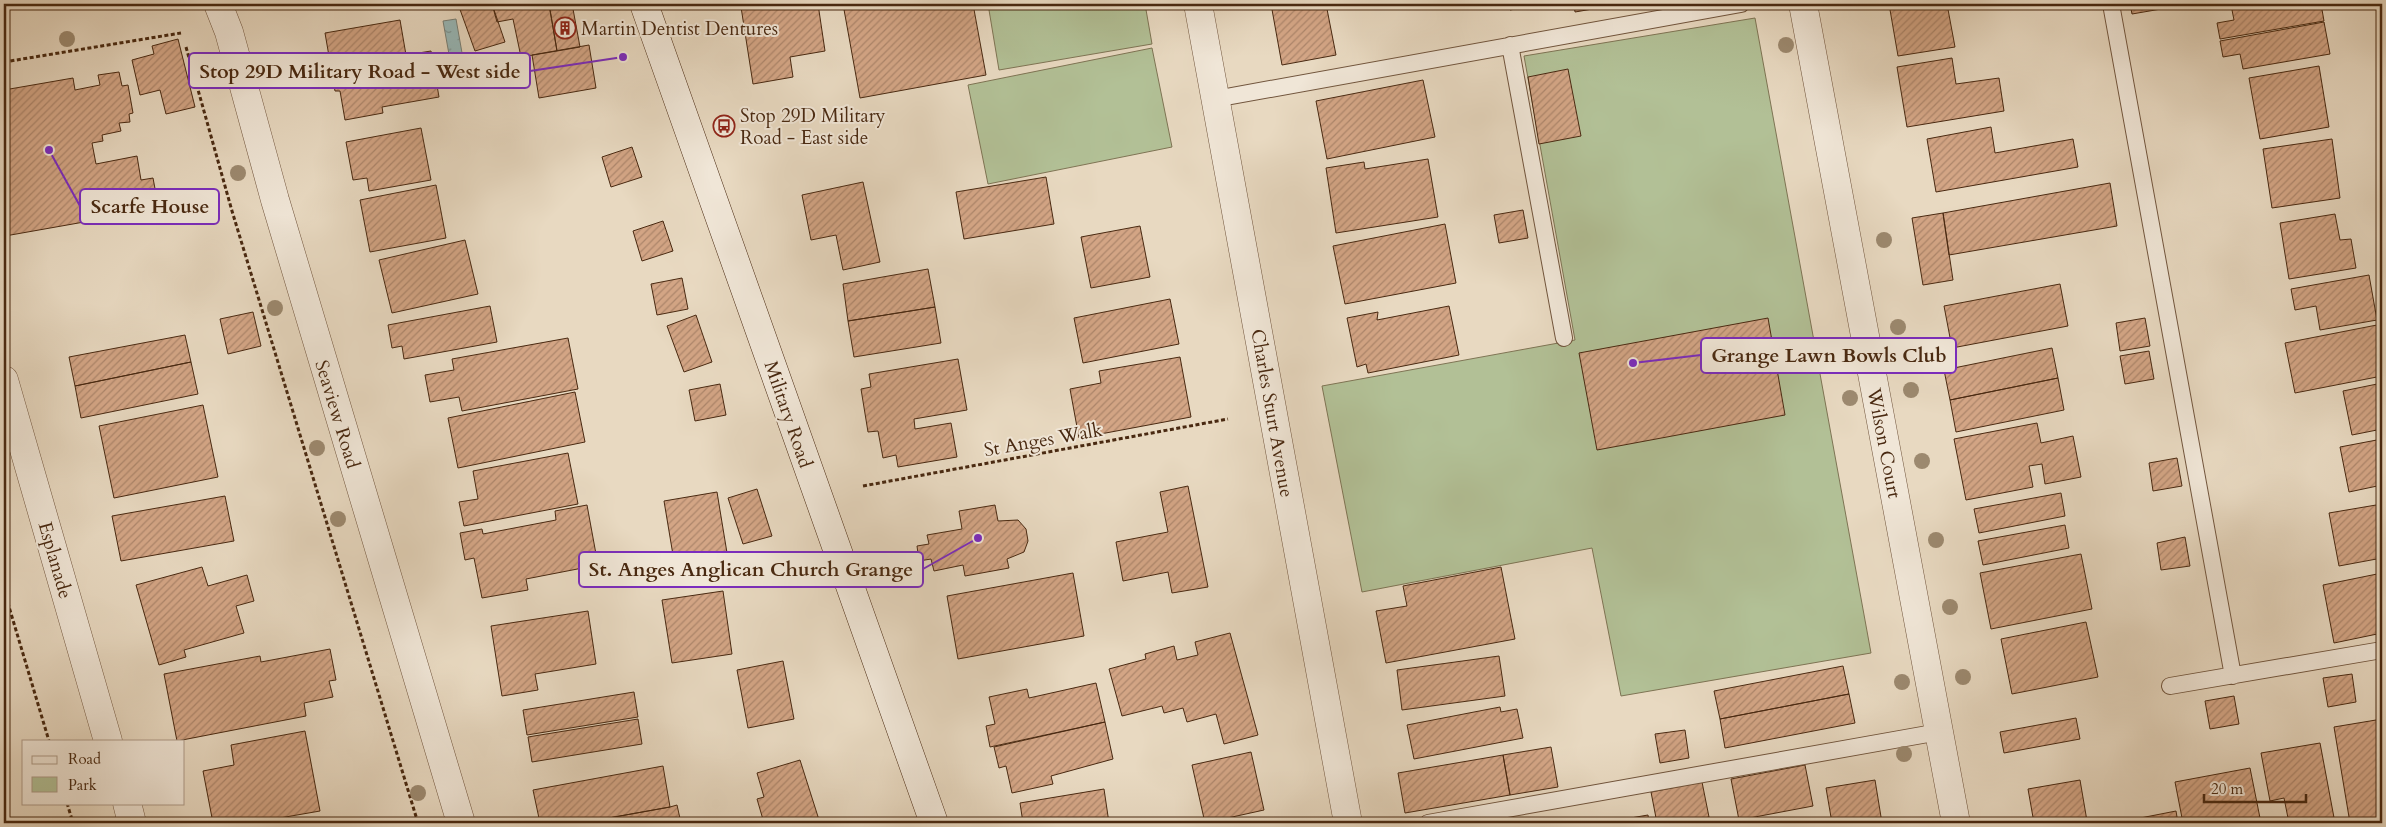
<svg xmlns="http://www.w3.org/2000/svg" width="2386" height="827" font-family="Cardo,serif">
	<style>
		.green { fill: #b2c096; stroke: #7e7454 }
		.water { fill: url(#water-ripples); stroke: #787f76 }
		.building { fill: url(#building-hatch); stroke: #492911 }
		.lines { fill: none; stroke-linecap: round; stroke-linejoin: round }
		.lane-casing { stroke: #71553d; stroke-width: 18 }
		.street-casing { stroke: #71553d; stroke-width: 29 }
		.secondary-casing { stroke: #492911; stroke-width: 29 }
		.path { stroke: #492911; stroke-width: 3; stroke-dasharray: 4 2.5; stroke-linecap: butt }
		.lane { stroke: #f0e6d7; stroke-width: 16 }
		.street { stroke: #f0e6d7; stroke-width: 28 }
		.secondary { stroke: #f0e6d7; stroke-width: 28 }
		.tree { fill: #9c896f }
		.labels { text-anchor: middle; stroke-width: 4; stroke-linejoin: round; paint-order: stroke }
		.poi-label { font-size: 19px; fill: #492911; stroke: #f0e6d7; text-anchor: start }
		.street-label { font-size: 19px; fill: #492911; stroke: #f0e6d7 }
		.leader { fill: none; stroke: #7b2cbf; stroke-width: 2 }
		.callout-dot { fill: #7b2cbf; stroke: #f0e6d7; stroke-width: 2 }
		.callout { fill: #f0e6d7; stroke: #7b2cbf; stroke-width: 2 }
		.callout-label { font-size: 20px; text-anchor: middle; font-weight: bold; fill: #492911 }
	</style>
	<defs>
		<pattern id="water-ripples" width="26" height="14" patternUnits="userSpaceOnUse" patternTransform="scale(1.25)"><rect width="26" height="14" fill="#98b9b9"/><path d="M2 4q2-2 4 0t4 0M15 11q2-2 4 0t4 0" fill="none" stroke="#7e9695"/></pattern>
		<pattern id="building-hatch" width="6" height="6" patternUnits="userSpaceOnUse" patternTransform="scale(1.25)"><rect width="6" height="6" fill="#d3a585"/><path d="M-1 1l2-2M0 6l6-6M5 7l2-2" fill="none" stroke="#ad866b"/></pattern>
	</defs>
	<rect width="100%" height="100%" fill="#e8d9c1"/>
	<filter id="stains"><feTurbulence type="fractalNoise" baseFrequency=".004" numOctaves="4"/><feColorMatrix values="0 0 0 0 .2 0 0 0 0 .09 0 0 0 0 .02 0 0 0 .5 -.17"/></filter>
	<radialGradient id="worn" r=".72"><stop offset=".6" stop-color="#630" stop-opacity="0"/><stop offset="1" stop-color="#630" stop-opacity=".3"/></radialGradient>
	<path class="green" d="M988,4H1145L1152,44L999,70Z
		M1755,18L1871,653L1621,696L1592,548L1362,592L1322,386L1575,340L1524,56Z
		M1152,48L1172,147L988,184L968,85Z"/>
	<path class="water" d="M456,19L464,64L470,63L473,78L454,82L443,21Z"/>
	<path class="building" d="M458,4H492L505,42L475,51Z
		M492,4H549L557,51L521,57L513,19L497,22Z
		M549,4H588V6L573,9L580,47L557,51Z
		M726,4H818L825,51L790,57L793,77L753,84L741,7L727,9Z
		M843,4H973L986,75L860,98Z
		M1271,4H1326L1336,55L1282,65Z
		M1508,4H1543L1510,10Z
		M1574,4H1603L1604,7L1575,12Z
		M1889,4H1947L1955,47L1898,56Z
		M2130,4H2160L2161,9L2132,14Z
		M2240,4H2321L2324,21L2220,39L2217,23L2234,20L2231,5Z
		M400,20L406,55L431,51L439,97L382,107L383,113L345,120L340,91H335L325,33Z
		M2324,22L2330,54L2243,69L2240,54L2223,57L2220,41Z
		M178,39L195,107L166,114L160,90L140,95L132,60L154,54L152,46Z
		M589,45L596,88L539,98L532,55Z
		M1952,58L1956,84L1999,78L2004,111L1907,127L1897,67Z
		M2319,66L2329,127L2260,139L2249,78Z
		M1568,69L1581,136L1539,144L1528,77Z
		M119,72L122,86L128,85L133,113L129,114L130,122L119,123L121,131L102,135L103,141L92,143L96,164L137,156L141,180L153,178L156,194L99,204L101,219L5,236L4,90L73,78L75,90L100,85L98,75Z
		M1423,80L1435,137L1327,159L1316,101Z
		M1991,127L1995,153L2073,139L2078,167L1936,192L1927,139Z
		M421,128L431,180L369,191L367,178L353,180L346,142Z
		M2332,139L2340,198L2272,208L2263,149Z
		M632,147L642,177L611,187L602,157Z
		M1428,159L1438,217L1336,233L1326,168L1364,162L1365,169Z
		M1046,177L1054,224L964,239L956,192Z
		M863,182L880,262L843,270L836,235L811,240L802,195Z
		M2110,183L2117,226L1949,255L1943,213Z
		M436,185L446,238L370,252L360,200Z
		M1523,210L1528,238L1499,243L1494,215Z
		M1943,213L1953,280L1923,285L1912,218Z
		M2335,214L2340,240L2351,239L2356,268L2289,279L2280,223Z
		M663,221L673,251L642,261L633,231Z
		M1445,224L1456,283L1345,304L1333,246Z
		M1140,226L1150,277L1091,288L1081,237Z
		M465,240L478,294L392,313L379,260Z
		M928,269L935,307L848,321L843,284Z
		M2369,275L2377,320L2320,330L2316,306L2295,310L2291,289Z
		M682,278L688,309L657,315L651,284Z
		M2060,284L2068,326L1952,348L1944,306Z
		M1170,299L1179,344L1083,363L1074,318Z
		M490,306L497,342L404,359L402,346L392,348L388,325Z
		M1449,306L1459,355L1368,373L1366,364L1357,367L1347,318L1378,312L1377,320Z
		M935,307L941,343L854,357L848,321Z
		M253,312L261,346L228,354L220,319Z
		M696,315L712,362L684,372L667,326Z
		M1768,318L1785,415L1597,450L1579,353Z
		M2145,318L2150,346L2120,351L2116,323Z
		M2382,324V376L2295,393L2285,343Z
		M185,335L191,362L75,386L69,357Z
		M568,338L578,389L462,411L459,397L430,402L425,375L454,370L452,359Z
		M2052,348L2058,378L1950,400L1944,370Z
		M2149,351L2154,379L2125,384L2120,356Z
		M1180,357L1191,417L1079,438L1070,389L1101,383L1099,371Z
		M958,359L967,410L914,419L915,429L951,423L957,457L898,467L896,455L883,458L878,431L868,432L861,389L871,387L869,374Z
		M191,362L198,394L81,418L75,386Z
		M2058,378L2064,410L1956,432L1950,400Z
		M2382,383V429L2352,435L2343,391Z
		M720,384L726,415L695,421L689,390Z
		M575,392L585,442L458,468L448,418Z
		M203,405L218,477L114,498L99,426Z
		M2037,423L2041,443L2073,436L2081,477L2045,484L2042,464L2029,466L2033,487L1966,500L1954,439Z
		M2382,439V485L2349,492L2340,447Z
		M568,453L578,504L464,526L459,502L478,499L473,471Z
		M2177,458L2182,486L2153,491L2149,463Z
		M1188,486L1208,587L1172,593L1168,572L1123,581L1116,542L1168,532L1160,492Z
		M757,489L772,536L743,544L728,498Z
		M717,492L729,565L676,573L664,501Z
		M2061,493L2065,516L1979,533L1974,509Z
		M225,496L234,541L121,561L112,516Z
		M2382,504V558L2339,566L2329,513Z
		M587,505L598,565L526,579L528,590L482,598L474,558L465,560L460,533L482,529L483,534L556,520L555,511Z
		M995,505L998,521L1018,520L1026,529L1028,541L1024,552L1007,559L1009,568L965,576L963,565L934,571L931,559L919,561L917,546L929,544L927,535L962,529L959,511Z
		M2065,525L2069,548L1983,565L1978,541Z
		M2185,537L2190,566L2161,570L2157,543Z
		M2081,554L2092,609L1991,629L1980,573Z
		M202,567L208,586L247,575L254,601L236,606L244,633L184,650L186,657L159,665L136,585Z
		M1501,567L1515,639L1386,663L1376,611L1407,606L1403,586Z
		M1073,573L1084,636L958,659L947,596Z
		M2382,573V633L2334,643L2323,585Z
		M723,591L732,654L672,663L662,600Z
		M588,611L596,664L535,674L538,690L502,696L491,626Z
		M2086,622L2098,677L2012,694L2001,639Z
		M1230,633L1258,735L1224,744L1216,714L1187,722L1183,708L1164,713L1162,706L1122,716L1109,669L1146,659L1145,654L1174,646L1177,660L1198,655L1195,642Z
		M330,649L336,680L329,681L333,697L304,703L306,716L177,741L164,674L260,656L261,662Z
		M1499,656L1505,696L1402,710L1397,670Z
		M783,661L794,719L748,728L737,670Z
		M1843,666L1849,694L1720,719L1714,691Z
		M2352,674L2356,702L2328,707L2323,678Z
		M1096,683L1105,722L990,747L986,726L995,724L989,697L1027,689L1029,698Z
		M634,692L638,717L527,735L523,710Z
		M1849,694L1855,723L1725,748L1720,719Z
		M2234,696L2239,724L2210,729L2205,701Z
		M1500,707L1501,712L1517,709L1523,738L1414,759L1407,725Z
		M2076,718L2080,739L2004,753L2000,732Z
		M638,719L642,744L532,762L528,737Z
		M2382,719V823H2350L2334,727Z
		M1105,722L1113,759L1051,776L1053,784L1012,793L1006,766L999,768L994,747Z
		M1685,730L1689,758L1660,763L1655,734Z
		M305,731L320,811L251,823H213L203,771L234,765L231,745Z
		M2320,743L2335,823H2289L2284,798L2270,801L2261,753Z
		M1551,747L1558,787L1510,795L1503,755Z
		M1251,752L1264,810L1205,823L1192,765Z
		M1503,755L1510,795L1405,813L1398,773Z
		M800,760L820,823H764L757,799L764,797L757,773Z
		M1805,765L1813,806L1739,820L1731,779Z
		M663,766L670,807L581,823H540L533,790Z
		M2250,768L2261,823H2183L2175,782Z
		M1875,780L1882,823H1832L1826,788Z
		M2080,780L2087,821L2034,823L2028,789Z
		M1702,782L1709,817L1678,823H1657L1651,792Z
		M1104,789L1109,823H1023L1020,803Z
		M677,805L681,823H581L670,807Z
		M2176,811L2178,823H2120V822Z
		M1648,815L1649,823H1619V820Z
		M328,818L329,823H299Z"/>
	<g class="lines">
		<g class="lane-casing">
			<path id="lane" d="M2111,4L2233,676
				M1510,45L1564,338
				M1215,99L1741,4
				M2170,686L2382,650
				M1428,823L1939,732"/>
		</g>
		<g class="street-casing">
			<path id="street" d="M218,4L229,32L275,200L461,823
				M1198,4L1348,823
				M1803,4L1956,823
				M4,380L108,741
				M127,803L132,823"/>
		</g>
		<g class="secondary-casing">
			<path id="secondary" d="M644,4L934,823"/>
		</g>
		<path class="path" d="M186,47L232,211L418,823
			M4,62L181,33
			M863,486L1228,419
			M4,590L49,741
			M67,803L73,823"/>
		<use href="#lane" class="lane"/>
		<use href="#street" class="street"/>
		<use href="#secondary" class="secondary"/>
	</g>
	<g class="tree">
		<circle cx="67" cy="39" r="8"/>
		<circle cx="1786" cy="45" r="8"/>
		<circle cx="238" cy="173" r="8"/>
		<circle cx="1884" cy="240" r="8"/>
		<circle cx="275" cy="308" r="8"/>
		<circle cx="1898" cy="327" r="8"/>
		<circle cx="1911" cy="390" r="8"/>
		<circle cx="1850" cy="398" r="8"/>
		<circle cx="317" cy="448" r="8"/>
		<circle cx="1922" cy="461" r="8"/>
		<circle cx="338" cy="519" r="8"/>
		<circle cx="1936" cy="540" r="8"/>
		<circle cx="1950" cy="607" r="8"/>
		<circle cx="1963" cy="677" r="8"/>
		<circle cx="1902" cy="682" r="8"/>
		<circle cx="1904" cy="754" r="8"/>
		<circle cx="418" cy="793" r="8"/>
	</g>
	<defs>
		<g id="building-ring" transform="scale(1.125)"><circle r="9.5" fill="#f0e6d7" stroke="#8f2418" stroke-width="1.5"/><path d="M-4-6H4V6H1V3H-1V6H-4ZM-2.5-4.3h1.7v1.8h-1.7ZM.8-4.3h1.7v1.8H.8ZM-2.5-1h1.7V.8h-1.7ZM.8-1h1.7V.8H.8Z" fill="#8f2418"/></g>
		<g id="bus-ring" transform="scale(1.125)"><circle r="9.5" fill="#f0e6d7" stroke="#8f2418" stroke-width="1.5"/><path d="M-5-6H5V4H4V6H2V4H-2V6H-4V4H-5ZM-3.5-4V0h7V-4ZM-3.5 1.2v1.5H-2V1.2ZM2 1.2v1.5H3.5V1.2Z" fill="#8f2418"/></g>
	</defs>
	<g fill-rule="evenodd">
		<use href="#building-ring" x="565" y="28"/>
		<use href="#bus-ring" x="724" y="126"/>
	</g>
	<g class="labels">
		<g class="poi-label">
			<text x="581" y="35">Martin Dentist Dentures</text>
			<text x="740" y="122">Stop 29D Military<tspan x="740" dy="22">Road - East side</tspan></text>
		</g>
		<g class="street-label">
			<text transform="translate(1273 413) rotate(80)" y="7">Charles Sturt Avenue</text>
			<text transform="translate(338 414) rotate(73)" y="7">Seaview Road</text>
			<text transform="translate(789 414) rotate(71)" y="7">Military Road</text>
			<text transform="translate(1043 439) rotate(-10)" y="7">St Anges Walk</text>
			<text transform="translate(1885 443) rotate(79)" y="7">Wilson Court</text>
			<text transform="translate(56 560) rotate(74)" y="7">Esplanade</text>
		</g>
	</g>
	<path class="leader" d="M623 57L530 71M49 150L80 206M1633 363L1701 355M978 538L923 569"/>
	<g class="callout-dot">
		<circle cx="623" cy="57" r="5"/>
		<circle cx="49" cy="150" r="5"/>
		<circle cx="1633" cy="363" r="5"/>
		<circle cx="978" cy="538" r="5"/>
	</g>
	<g class="callout">
		<rect x="189" y="53" width="341" height="35" rx="5"/>
		<rect x="80" y="189" width="139" height="35" rx="5"/>
		<rect x="1701" y="338" width="255" height="35" rx="5"/>
		<rect x="579" y="552" width="344" height="35" rx="5"/>
	</g>
	<g class="callout-label">
		<text x="360" y="78">Stop 29D Military Road - West side</text>
		<text x="150" y="213">Scarfe House</text>
		<text x="1829" y="362">Grange Lawn Bowls Club</text>
		<text x="751" y="576">St. Anges Anglican Church Grange</text>
	</g>
	<rect width="2386" height="827" fill="none" stroke="#e8d9c1" stroke-width="20"/>
	<rect x="5" y="5" width="2376" height="817" fill="none" stroke="#492911" stroke-width="2.5"/>
	<rect x="10" y="10" width="2366" height="807" fill="none" stroke="#492911"/>
	<rect x="22" y="740" width="162" height="65" fill="#f0e6d7" stroke="#ad9a88"/>
	<rect x="32" y="756" width="25" height="8" fill="#f0e6d7" stroke="#ad9a88"/>
	<text x="68" y="764" font-size="15" fill="#492911">Road</text>
	<rect x="32" y="777" width="25" height="15" fill="#b2c096" stroke="#ad9a88"/>
	<text x="68" y="790" font-size="15" fill="#492911">Park</text>
	<path d="M2204 794v8h102v-8" fill="none" stroke="#492911" stroke-width="2.5"/>
	<text x="2211" y="794" font-size="15" fill="#492911" stroke="#f0e6d7" stroke-width="4" paint-order="stroke">20 m</text>
	<rect width="100%" height="100%" filter="url(#stains)"/>
	<rect width="100%" height="100%" fill="url(#worn)"/>
</svg>
